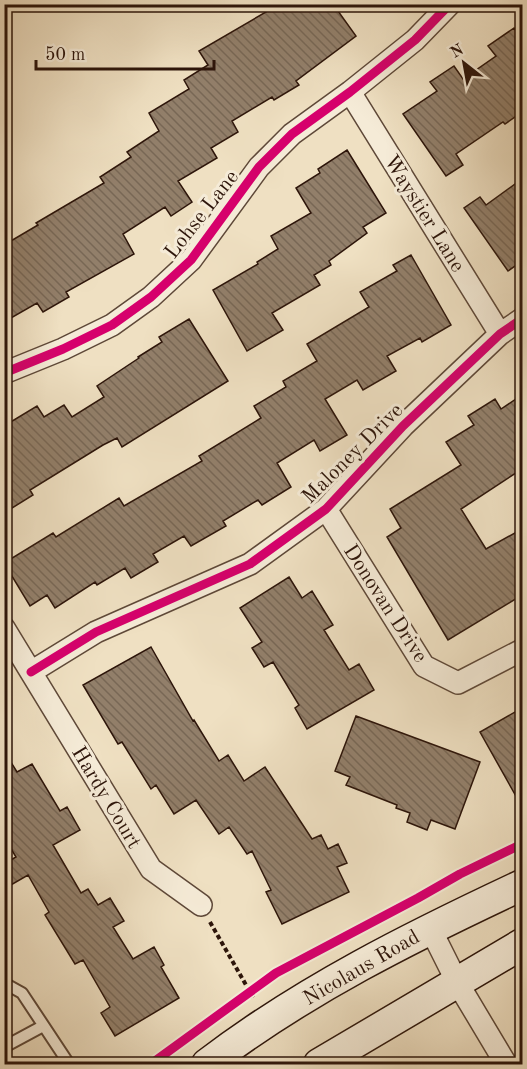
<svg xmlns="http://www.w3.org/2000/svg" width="527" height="1069" font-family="'Old Standard TT',serif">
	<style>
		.building { fill: url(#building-back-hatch); stroke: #2d150a; stroke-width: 1.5 }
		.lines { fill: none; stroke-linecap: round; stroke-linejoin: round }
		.service-casing { stroke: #5e4838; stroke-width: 14 }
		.minor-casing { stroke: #5e4838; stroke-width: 24 }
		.secondary-casing { stroke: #2d150a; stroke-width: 33 }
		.path { stroke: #2d150a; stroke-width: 4; stroke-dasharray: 4.5 3; stroke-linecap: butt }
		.service { stroke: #f5ebd7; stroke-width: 10 }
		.minor { stroke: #f5ebd7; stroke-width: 21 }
		.secondary { stroke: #f5ebd7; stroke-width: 30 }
		.cycleway-casing { stroke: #f5ebd7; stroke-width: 13 }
		.cycleway { stroke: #d6006c; stroke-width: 9 }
		.labels { text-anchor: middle; stroke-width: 6; stroke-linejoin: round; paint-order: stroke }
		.street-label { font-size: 21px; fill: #2d150a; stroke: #f5ebd7 }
	</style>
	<defs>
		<pattern id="building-back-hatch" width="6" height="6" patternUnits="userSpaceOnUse" patternTransform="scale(1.5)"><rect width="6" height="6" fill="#927f6a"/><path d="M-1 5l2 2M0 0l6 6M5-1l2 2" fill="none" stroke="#786755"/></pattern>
	</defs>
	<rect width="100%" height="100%" fill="#efe0c2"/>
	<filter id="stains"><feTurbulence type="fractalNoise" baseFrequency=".00333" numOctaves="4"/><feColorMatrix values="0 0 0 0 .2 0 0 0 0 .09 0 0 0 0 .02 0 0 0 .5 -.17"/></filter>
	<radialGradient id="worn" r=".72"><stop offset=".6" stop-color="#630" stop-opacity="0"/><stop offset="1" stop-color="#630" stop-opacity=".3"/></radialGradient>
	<path class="building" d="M261,4H333L356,36L296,81L299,85L274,100L272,97L232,121L238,132L211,148L217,158L178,181L192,202L171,216L165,207L123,234L134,254L66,292L69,297L43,312L37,303L4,322V245L38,225L36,223L104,183L100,177L131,157L127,152L159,131L149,113L189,89L184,80L208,65L199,51L266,12Z
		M514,28L522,40V112L505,124L503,122L456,154L463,165L446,176L403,114L437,91L430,82L454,66L463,79L496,56L488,46Z
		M347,150L386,213L363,227L367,233L329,261L331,265L314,275L320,285L272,313L283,330L247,351L213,290L258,264L257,262L278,249L271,236L311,213L296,188L320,173L318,169Z
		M522,179V261L508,271L464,208L480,197L486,205Z
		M411,255L451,325L422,342L420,338L387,356L396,371L363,390L357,380L325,399L347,435L320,451L314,440L277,463L291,487L262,505L258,500L223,521L226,526L191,546L184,536L153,554L158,562L131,578L125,568L97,585L95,582L55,608L47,595L30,606L4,563L53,533L56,537L119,498L124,506L202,461L199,456L261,418L254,406L286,387L283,381L317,361L307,344L369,307L360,292L397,271L393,265Z
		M189,319L228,381L122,447L117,438L103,445L30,490L33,495L4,513V426L37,406L44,417L64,405L72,417L104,397L97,386L139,358L138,357L162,342L159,337Z
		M522,395V469L461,509L486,549L522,529V595L448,640L387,537L401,528L390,509L461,465L446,442L474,425L468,416L495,399L501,409Z
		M289,577L302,598L312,591L333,625L324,630L349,670L359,664L374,690L307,729L295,708L299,705L273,662L264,667L252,648L262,642L240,608Z
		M151,647L193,721L194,720L219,761L228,755L244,781L265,767L312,839L321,835L328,849L338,844L347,863L337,867L349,892L282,924L266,892L271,890L252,851L247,854L229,827L219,834L196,800L174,814L156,785L151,789L122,742L118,744L83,685Z
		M522,708V807L480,732Z
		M356,716L480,762L455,829L431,820L427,830L407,822L410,813L396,808L397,805L346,785L350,777L335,771Z
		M4,751L17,772L32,764L60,811L67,807L80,830L53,845L81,893L88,889L98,905L110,898L124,921L113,927L133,959L154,947L164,965L161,967L179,998L115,1036L101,1013L110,1007L83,960L75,964L45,915L49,912L28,875L4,889V864L16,857L4,837Z"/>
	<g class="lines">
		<g class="service-casing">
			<path id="service" d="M4,983L22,993L69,1064
				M4,1047L43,1026"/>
		</g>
		<g class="minor-casing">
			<path id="minor" d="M350,92L500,334
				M4,373L63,349L112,325L151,297L191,260L259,167L292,134L350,92L415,40L450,4
				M326,509L424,666L458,683L522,650
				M4,628L151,869L201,905
				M31,672L96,632L250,564L326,509L403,426L500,334L522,319
				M430,928L457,982L506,1064"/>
		</g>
		<g class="secondary-casing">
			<path id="secondary" d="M207,1064C304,990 413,936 522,885
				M319,1064L522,944"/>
		</g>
		<path class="path" d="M210,922L254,999"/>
		<use href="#service" class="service"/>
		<use href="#minor" class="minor"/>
		<use href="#secondary" class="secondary"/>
		<g class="cycleway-casing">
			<path id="cycleway" d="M4,373L63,349L112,325L151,297L191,260L259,167L292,134L350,92L415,40L450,4
				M31,672L96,632L250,564L326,509L403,426L500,334L522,319
				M151,1064L276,973L418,898L460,874L522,844"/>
		</g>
		<use href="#cycleway" class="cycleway"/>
	</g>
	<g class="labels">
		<g class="street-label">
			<text transform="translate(425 213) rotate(58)" y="7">Waystier Lane</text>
			<text transform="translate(201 214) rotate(-52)" y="7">Lohse Lane</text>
			<text transform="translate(352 453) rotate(-45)" y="7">Maloney Drive</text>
			<text transform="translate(386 603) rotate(57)" y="7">Donovan Drive</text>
			<text transform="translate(107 797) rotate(59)" y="7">Hardy Court</text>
			<text transform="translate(361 967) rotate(-30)" y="7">Nicolaus Road</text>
		</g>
	</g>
	<rect width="527" height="1069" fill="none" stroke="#efe0c2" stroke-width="24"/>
	<rect x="6" y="6" width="515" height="1057" fill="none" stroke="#2d150a" stroke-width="3"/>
	<rect x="12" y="12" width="503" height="1045" fill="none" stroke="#2d150a" stroke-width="1.5"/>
	<g transform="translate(464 63) rotate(329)" stroke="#f5ebd7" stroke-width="4.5" paint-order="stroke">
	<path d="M0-4.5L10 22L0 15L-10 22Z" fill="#2d150a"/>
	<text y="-9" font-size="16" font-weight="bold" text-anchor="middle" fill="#2d150a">N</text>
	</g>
	<path d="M36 60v9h178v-9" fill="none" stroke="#2d150a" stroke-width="3"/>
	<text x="45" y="60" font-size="18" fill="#2d150a" stroke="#f5ebd7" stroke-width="4.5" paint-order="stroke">50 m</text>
	<rect width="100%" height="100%" filter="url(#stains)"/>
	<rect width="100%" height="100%" fill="url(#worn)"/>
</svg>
